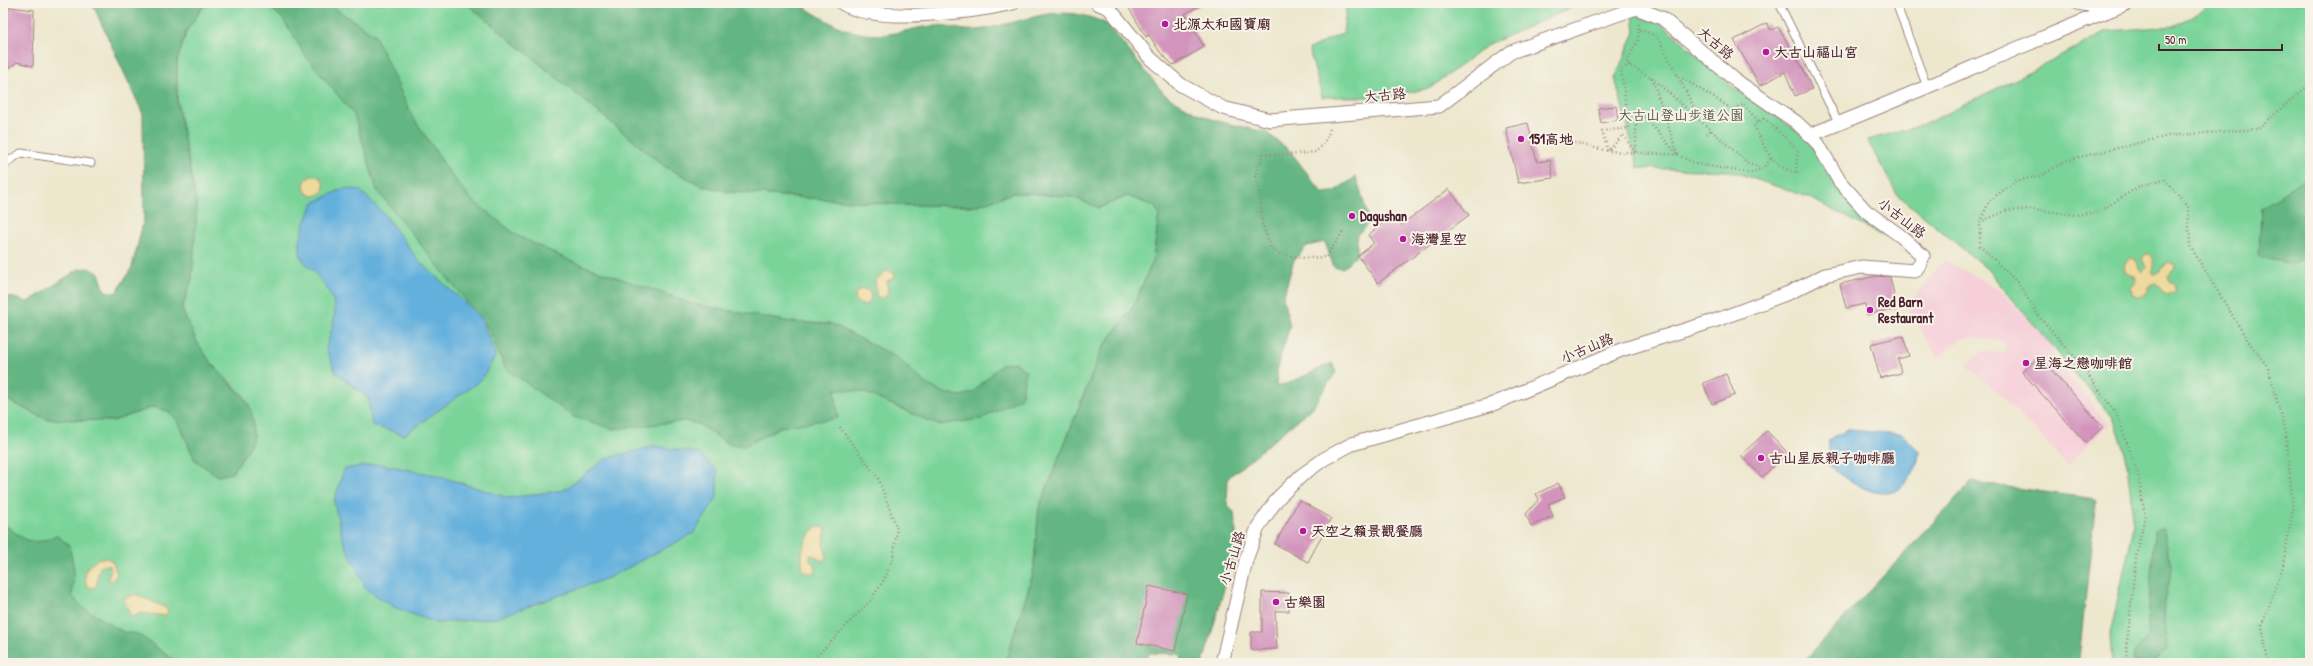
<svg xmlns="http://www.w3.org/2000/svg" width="2313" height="666" font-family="'Patrick Hand','LXGW WenKai TC',sans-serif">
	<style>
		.built { fill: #f6cfd9 }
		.green { fill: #7ad49a; stroke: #627a62 }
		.forest { fill: #63b682; stroke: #566a56 }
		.sand { fill: #eeda9e; stroke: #9c7c64 }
		.water { fill: #64b0dd; stroke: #576884 }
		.building { fill: #d293bc }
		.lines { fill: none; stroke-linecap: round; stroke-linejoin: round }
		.lane-casing { stroke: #9c837c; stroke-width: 9 }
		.street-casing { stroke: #9c837c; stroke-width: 15 }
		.path { stroke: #9c837c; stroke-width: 2.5; stroke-dasharray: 1 3; stroke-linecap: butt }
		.lane { stroke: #fff; stroke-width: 7 }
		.street { stroke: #fff; stroke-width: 13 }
		.poi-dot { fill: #b5179e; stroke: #f7f3e8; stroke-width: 1.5 }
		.labels { text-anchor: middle; stroke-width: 4; stroke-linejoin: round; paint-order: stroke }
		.poi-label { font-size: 14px; font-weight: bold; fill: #4a1f2b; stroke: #f7f3e8; text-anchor: start }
		.street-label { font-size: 14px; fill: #4a1f2b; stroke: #f7f3e8 }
		.park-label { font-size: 14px; fill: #58554c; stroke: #f7f3e8 }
	</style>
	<rect width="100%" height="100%" fill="#f7f3e8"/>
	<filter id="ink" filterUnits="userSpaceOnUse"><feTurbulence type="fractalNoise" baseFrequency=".025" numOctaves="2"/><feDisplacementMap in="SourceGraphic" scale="8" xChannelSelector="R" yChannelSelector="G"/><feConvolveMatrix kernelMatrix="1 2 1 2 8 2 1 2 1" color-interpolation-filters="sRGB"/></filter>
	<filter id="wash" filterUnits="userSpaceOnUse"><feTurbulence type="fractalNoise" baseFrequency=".012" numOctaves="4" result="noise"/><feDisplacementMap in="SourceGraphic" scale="16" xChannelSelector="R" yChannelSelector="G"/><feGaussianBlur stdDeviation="0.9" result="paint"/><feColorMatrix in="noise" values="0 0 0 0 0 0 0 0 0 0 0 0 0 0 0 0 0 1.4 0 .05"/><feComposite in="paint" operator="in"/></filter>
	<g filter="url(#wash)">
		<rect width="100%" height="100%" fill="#ede7cd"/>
		<path class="built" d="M1944,260L2000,290L2055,348L2050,353L2109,425L2067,465L2005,399L1966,365L1983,351L2003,354L2006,342L1976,337L1961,339L1938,358L1907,306Z"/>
		<path class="green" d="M209,3H466L664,166L701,185L730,192L904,205L974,206L1013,193H1027L1073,197L1099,208L1127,196L1154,206L1159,214L1153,261L1133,307L1102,349L1039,508L1033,574L1005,663H3V398L46,419L113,421L153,407L168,411L178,421L195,460L245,397L214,367L193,337L182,309L192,279L197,206L177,102V61L186,32L202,8Z
			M1347,3H1582L1489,44L1430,88L1386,97H1322L1309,49L1343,33Z
			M2214,3H2310V663H2112L2110,634L2134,526L2126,456L2112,417L1987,269L1897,194L1867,140L1923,125L2052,61L2107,31L2176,26Z
			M1633,14L1662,24L1730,85L1806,137L1833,182L1885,237L1808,197L1731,171L1638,168L1615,78L1635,32Z"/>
		<path class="forest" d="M92,3H209L202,8L186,32L177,61V102L197,206L192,279L182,309C190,329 199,348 213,365C233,392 257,395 253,436C252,445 237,465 232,473L218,476L195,460L178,421L168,411L153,407L113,421L46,419L3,398V292L7,296L28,302L79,269L89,268L99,273L105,291L116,293L132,267L144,219L143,114Z
			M265,3H327L375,35L412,116L453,177L472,200L518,236L571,261L693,304L791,322L832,324L896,357L928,385L945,393L961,396L973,392L1002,364L1015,362L1026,371L1021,398L981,419L938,425L863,392L835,389L838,418L780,427L745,446L730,445L698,424L685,421L614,429L574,417L505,368L490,331L377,190L354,115L304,54L283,19Z
			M466,3H798C827,22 854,39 890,34C904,32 918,27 932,26C947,25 963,32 978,30C1029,22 1057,0 1107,24L1165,95L1199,114L1217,121L1266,132L1289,150L1322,192H1333L1356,177L1370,222L1357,235V254L1343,268L1334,267L1325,242L1307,246L1294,260L1283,298L1290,326L1278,364L1276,385L1287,384L1332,363L1336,372L1312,408L1228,478L1227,505L1234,512L1237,543L1203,663H1182L1179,654L1150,653L1141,663H1005L1033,574L1039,508L1102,349L1133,307L1153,261L1159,214L1154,206L1127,196L1099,208L1073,197L1027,193H1013L974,206L904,205L730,192L701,185L664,166Z
			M2310,175V256L2292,264L2259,257L2261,208Z
			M1971,482L2096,499L2079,658L2081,663H1802Z
			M3,523C22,538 31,549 56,535L69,545L74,569L72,596L82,607L123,632L138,634L178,663H3Z
			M2163,528L2172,566L2163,613L2167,650L2151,663H2134L2133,655L2147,637L2154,530Z"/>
		<path class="sand" d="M304 186a10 10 0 1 1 20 0a10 10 0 1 1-20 0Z
			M2145,254H2149C2154,260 2154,263 2152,271L2154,274L2158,273L2167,262L2174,264L2175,267L2168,276L2170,283H2173L2176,287L2175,294H2166L2156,283C2145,286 2150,302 2132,294L2131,286L2135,283L2136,279L2125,271L2124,266L2130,258L2135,259L2140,271L2143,272L2146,267L2142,259Z
			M888,270L895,274L894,278L887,281L888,294L881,299L876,295L875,280Z
			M855 297a8 8 0 1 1 16 0a8 8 0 1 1-16 0Z
			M818,526L826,529L823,545L826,552V558L822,561L813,555L810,556V560L816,567L815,573H808L803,570C799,553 805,536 818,526Z
			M99,558H107L113,562L117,575L111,582L108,580L111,569L108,565L101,566L98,573L97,585L93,588L88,587L85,580L86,569Z
			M135,594L166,608L168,612L165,616L140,613L134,617L130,615L124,599Z"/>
		<path class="water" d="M344,188L360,190L386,216L418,260L481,318L496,355L481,380L404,435L372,425L368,398L336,373L326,348C338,312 340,302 315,273C311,268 303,262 301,256C296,239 307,220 313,203Z
			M1848,430L1902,434L1919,451C1918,466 1916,469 1907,481C1886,510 1849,480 1828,465L1829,439Z
			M654,446L698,453L717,471V498L694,533L608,578L496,618L436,623L396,608L366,589L343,540L334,502L344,469L380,464L435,475L509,498L564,490L605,459Z"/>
		<g id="blocks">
			<path class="building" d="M1126,3H1204L1185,14L1204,47L1173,65L1160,52L1149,35L1146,37Z
				M10,7L34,10L33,66L17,62L3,73V16Z
				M1767,23L1771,30L1778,27L1803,69L1812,89L1795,96L1785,72L1760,86L1734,40Z
				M1616,106L1618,120L1601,123L1598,108Z
				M1528,123L1537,162L1550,160L1553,178L1518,183L1506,128Z
				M1449,189L1469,215L1378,283L1358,256L1374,243L1368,235L1394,215L1401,225Z
				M1876,276L1890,277L1897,308L1867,315L1865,304L1846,308L1840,284Z
				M1903,336L1909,356L1898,359L1901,373L1880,378L1871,344Z
				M2039,356L2103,427L2086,443L2022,372Z
				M1726,374L1735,395L1712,404L1703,383Z
				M1767,431L1788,453L1762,477L1741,455Z
				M1558,483L1565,497L1548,504L1553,516L1531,526L1526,514L1539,499L1536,494Z
				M1299,500L1331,518L1308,562L1275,544Z
				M1149,586L1187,594L1175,651L1137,643Z
				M1262,592L1289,593V611H1275L1277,649L1251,650V632H1262Z"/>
		</g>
	</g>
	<g filter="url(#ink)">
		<use href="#blocks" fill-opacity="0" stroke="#9c837c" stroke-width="1"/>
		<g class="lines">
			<g class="lane-casing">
				<path id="lane" d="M1779,3L1839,124
					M1896,3L1927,87
					M3,165L21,153L91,163"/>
			</g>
			<g class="street-casing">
				<path id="street" d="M842,3C875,25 975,12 1013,3
					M1097,3L1109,8L1150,58L1181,85L1223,108L1270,120L1439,106L1511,52L1636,8L1662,18L1735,80L1796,122L1810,135C1917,93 2021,45 2128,3
					M2078,3L2112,9
					M1222,663L1246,560L1258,527L1278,498L1302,475L1324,459L1352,444L1493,404L1621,350L1714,321L1791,292L1825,275L1862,267L1915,271L1920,264L1923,256L1902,237L1866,211L1840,182L1818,144L1810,135"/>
			</g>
			<path class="path" d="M1639,24L1638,40L1626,63L1652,78
				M1640,30L1655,35L1659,40L1700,119
				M1630,65L1621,69L1629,128L1602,131L1608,151L1623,135L1636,153V107L1678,155L1652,78L1748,163L1763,168
				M1676,74L1732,109L1743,105
				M1744,105L1758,121
				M1764,118L1798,150L1796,165L1797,173C1769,166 1766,149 1754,125Z
				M1330,129L1327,138L1316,152L1287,155L1263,154L1255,176L1260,195L1262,223L1271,248L1280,254L1304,258L1326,257L1343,232
				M1707,134L1711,130
				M1567,141L1608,151L1678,155L1696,164L1751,173L1763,168L1771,159
				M1980,222L2006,211L2031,209L2075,215L2099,212L2138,187L2164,179L2188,206L2190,246L2248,341L2268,367L2286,434L2293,509L2282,570L2262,625L2268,663
				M807,663L819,654L870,601L884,580L893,558L897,529L878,478L838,425
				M2128,663L2126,654L2136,557L2145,516L2138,473L2116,413L2077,360L2041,319L2017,282L1980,246V222L1989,201L2016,181L2040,176L2068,160L2168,136L2257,129L2310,84"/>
			<use href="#lane" class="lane"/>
			<use href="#street" class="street"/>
		</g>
	</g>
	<g class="poi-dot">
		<circle cx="1165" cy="24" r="4"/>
		<circle cx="1766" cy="52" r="4"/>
		<circle cx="1521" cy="139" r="4"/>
		<circle cx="1352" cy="216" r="4"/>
		<circle cx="1403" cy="239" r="4"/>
		<circle cx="1870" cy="310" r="4"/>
		<circle cx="2026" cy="363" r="4"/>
		<circle cx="1761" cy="458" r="4"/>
		<circle cx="1303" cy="531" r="4"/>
		<circle cx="1276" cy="602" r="4"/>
	</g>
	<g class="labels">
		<g class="poi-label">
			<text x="1173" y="29">北源太和國寶廟</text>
			<text x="1774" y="57">大古山福山宮</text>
			<text x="1529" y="144">151高地</text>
			<text x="1360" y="221">Dagushan</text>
			<text x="1411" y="244">海灣星空</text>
			<text x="1878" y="307">Red Barn<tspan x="1878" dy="16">Restaurant</tspan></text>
			<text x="2034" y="368">星海之戀咖啡館</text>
			<text x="1769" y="463">古山星辰親子咖啡廳</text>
			<text x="1311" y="536">天空之籟景觀餐廳</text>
			<text x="1284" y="607">古樂園</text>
		</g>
		<g class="street-label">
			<text transform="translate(1716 43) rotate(41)" y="5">大古路</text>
			<text transform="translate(1385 95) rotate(-5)" y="5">大古路</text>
			<text transform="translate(1902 218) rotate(38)" y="5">小古山路</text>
			<text transform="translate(1587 348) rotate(-23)" y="5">小古山路</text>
			<text transform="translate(1232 558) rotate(-73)" y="5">小古山路</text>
		</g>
		<g class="park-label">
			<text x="1681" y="120">大古山登山步道公園</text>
		</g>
	</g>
	<rect width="2313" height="666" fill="none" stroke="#f7f3e8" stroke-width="16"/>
	<path d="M2159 44v6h123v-6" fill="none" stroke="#4a1f2b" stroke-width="2"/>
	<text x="2165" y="44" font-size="12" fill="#4a1f2b" stroke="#f7f3e8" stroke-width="3" paint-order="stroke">50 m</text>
</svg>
